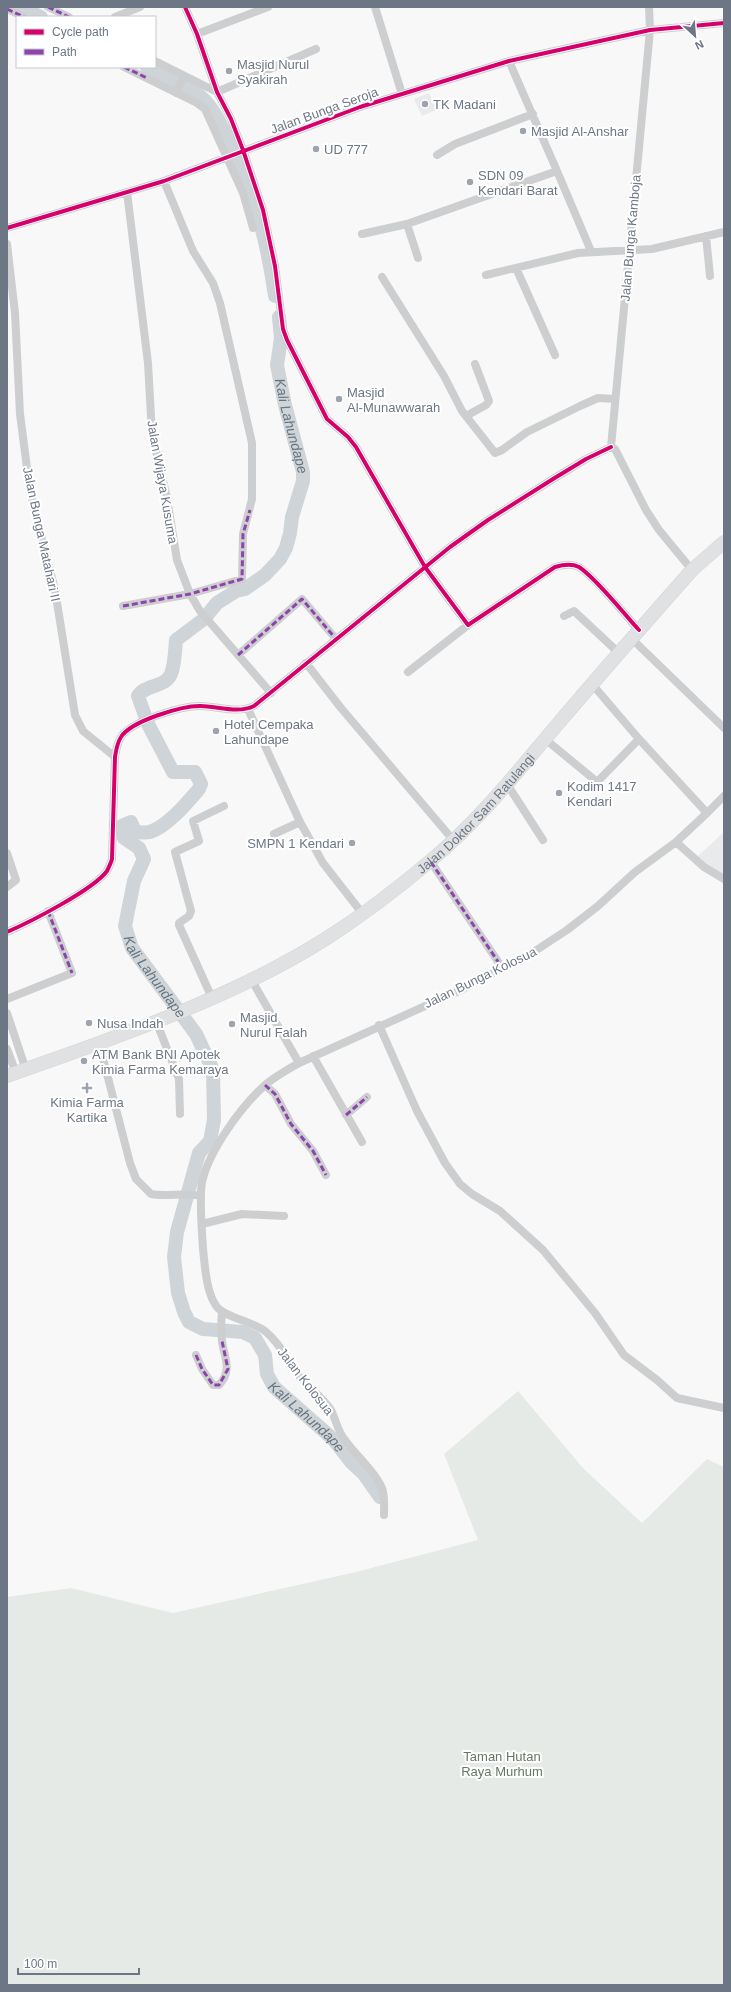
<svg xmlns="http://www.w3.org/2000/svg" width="731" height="1992" font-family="Helvetica,sans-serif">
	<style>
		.built { fill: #e8eaeb }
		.green { fill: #e6eae6 }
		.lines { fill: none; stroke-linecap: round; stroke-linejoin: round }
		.river { stroke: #cfd4d8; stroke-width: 14 }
		.trunk-casing { stroke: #d4d5d5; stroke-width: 14 }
		.minor { stroke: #cdcecf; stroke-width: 8 }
		.trunk { stroke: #e0e1e2; stroke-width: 13 }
		.quiet { stroke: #8e44ad; stroke-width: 3; stroke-dasharray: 6 3; stroke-linecap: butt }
		.cycleway-casing { stroke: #fff; stroke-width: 6 }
		.cycleway { stroke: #d6006c; stroke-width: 4 }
		.poi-dot { fill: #9da4ad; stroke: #fff; stroke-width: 1.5 }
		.labels { text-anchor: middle; stroke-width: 4; stroke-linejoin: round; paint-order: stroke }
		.poi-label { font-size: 13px; fill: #6c7685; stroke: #fff; text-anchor: start }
		.street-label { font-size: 13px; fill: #6c7685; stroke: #fff }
		.park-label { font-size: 13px; fill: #667866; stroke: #fff }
		.water-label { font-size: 14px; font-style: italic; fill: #67757f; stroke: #fff }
	</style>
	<rect width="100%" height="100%" fill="#f8f8f8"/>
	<path class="built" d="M429,93L436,110L422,116L414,99Z
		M724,832V877L697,857Z"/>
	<path class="green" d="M518,1391L583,1468L642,1523L707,1459L724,1467V1985H7V1597L71,1588L173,1613L356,1572L478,1540L444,1454Z"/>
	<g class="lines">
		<g class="river">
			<path d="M20,7L41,17"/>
			<path d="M147,67C165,76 185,83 200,96C211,105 218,118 224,131C252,182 267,239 275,296"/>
			<path id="s1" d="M279,317L281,338L277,365L285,405L303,472V481L292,517L290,533L286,548L280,559L265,575L245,589L236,591L217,603L204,619L176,640C175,650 175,664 171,674C165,688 145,684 138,696L148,724L173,772H195L201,784L199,789C187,803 168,826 150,832C146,833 139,832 135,832L131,822L122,826L124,838L139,848L144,859L134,881L125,926L132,948L196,1034L213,1070L214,1120L210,1141L199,1153L177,1232L174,1257L178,1293L184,1312L189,1322L203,1329L243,1332L255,1338L265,1355L267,1374L274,1387L333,1439L351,1462L363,1473L380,1497"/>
		</g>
		<g class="trunk-casing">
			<g id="trunk">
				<path id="s2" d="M7,1076C116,1037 229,1000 327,938C363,915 397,889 429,862C478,822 517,772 557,725C601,673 647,621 692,570L724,542"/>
			</g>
		</g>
		<path class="minor" d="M48,7L69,17
			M185,7L197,34L217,92L231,119L243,150L263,210L275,266L283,329L287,340L327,419L348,437L356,447L425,567L468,625L555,567C562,565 571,563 579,567C596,578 624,614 639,630
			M375,7L402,94
			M7,9L24,17
			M115,17L140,7
			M197,34L268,7
			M155,61L217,92L316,49
			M509,61L557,171
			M124,67L197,103L205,109L243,193L253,228
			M176,93L184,76
			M437,155L455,144L533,114
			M127,192L148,363L152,434L167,498L177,560L190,594L200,611L271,693
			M407,224L418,258
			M7,228L164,181L360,107L509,61L650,30L724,23
			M362,234L407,224L557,171L591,251
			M706,236L710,276
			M7,244L15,313L20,414L30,491L55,590L75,715L83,731L115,757
			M516,268L555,355
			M486,275L578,253L652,249L724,232
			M382,277L444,376L462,411L495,453L502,450L527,432L580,406L598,398L615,399
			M466,416L486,405L489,401L475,364
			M611,447L650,30L649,7
			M611,447L615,449L646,510L659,530L692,570
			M123,606L190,594L242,579L243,534L252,499V443L220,303L213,283L193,251L164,181
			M564,616L574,611L620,654
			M632,639L724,728
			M238,655L302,599L336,639
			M306,663L341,708L454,841
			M408,672L468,625
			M592,684L639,739L707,813L724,796
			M248,709L300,822
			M545,739L596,781L599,780L639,739
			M507,784L543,840
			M274,834L300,822L323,863L362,913
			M676,842L704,867L724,879
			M7,853L16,880L7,887
			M431,862L503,969
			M7,932C30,922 93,890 107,871C109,867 111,863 112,859L115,757C116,751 117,743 121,737C131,721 181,706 200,706C217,706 238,714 254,706L450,547L488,520L553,479L586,459L611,447
			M251,979L299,1063C287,1070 274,1077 264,1086C240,1108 209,1151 202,1182C199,1199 202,1231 203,1249C205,1266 206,1293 217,1307C225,1317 253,1322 265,1331C281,1344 288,1362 300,1377C310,1389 322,1396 331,1410C336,1420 338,1432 345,1440C356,1456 374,1470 382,1488C385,1496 384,1506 384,1515
			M212,998L179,925V923L189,916L191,911L175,852L199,841L193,821L224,806
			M7,999L72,973L48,911
			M7,1013L26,1070
			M156,1021L179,1079L180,1114
			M379,1025L417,1111L445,1163L460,1184L472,1194L500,1211L543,1250L595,1313L624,1355L657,1380L677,1398L724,1408
			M99,1043L130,1163L136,1179L151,1194C167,1197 184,1192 201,1196
			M7,1049L16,1073
			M313,1056L362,1142
			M299,1063L465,988L535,951L567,930L598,906L635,872L676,842L707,813
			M265,1085L275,1094L291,1124L313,1151L326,1175
			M346,1115L367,1097
			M202,1224L242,1214L284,1216
			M196,1355L202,1369L213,1385H219C233,1370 224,1357 222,1341C221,1331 221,1322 222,1312"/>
		<use href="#trunk" class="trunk"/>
		<path class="quiet" d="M48,7L69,17
			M7,9L24,17
			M124,67L147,78
			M123,606L190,594L242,579L243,534L250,510
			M238,655L302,599L336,639
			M431,862L503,969
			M48,911L72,973
			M265,1085L275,1094L291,1124L313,1151L326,1175
			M346,1115L367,1097
			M196,1355L202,1369L213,1385H219L228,1369L222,1341"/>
		<g class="cycleway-casing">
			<path id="cycleway" d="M185,7L197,34L217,92L231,119L243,150L263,210L275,266L283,329L287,340L327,419L348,437L356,447L425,567L468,625L555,567C562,565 571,563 579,567C596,578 624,614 639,630
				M7,228L164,181L360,107L509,61L650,30L724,23
				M7,932C30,922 93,890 107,871C109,867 111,863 112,859L115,757C116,751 117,743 121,737C131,721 181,706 200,706C217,706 238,714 254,706L450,547L488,520L553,479L586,459L611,447"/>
		</g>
		<use href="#cycleway" class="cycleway"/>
	</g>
	<g class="poi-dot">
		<circle cx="229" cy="71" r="4"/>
		<circle cx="425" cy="104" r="4"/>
		<circle cx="523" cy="131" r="4"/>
		<circle cx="316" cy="149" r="4"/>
		<circle cx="470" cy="182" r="4"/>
		<circle cx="339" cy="399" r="4"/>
		<circle cx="216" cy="731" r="4"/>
		<circle cx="559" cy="793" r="4"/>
		<circle cx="352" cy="843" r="4"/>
		<circle cx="89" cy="1023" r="4"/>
		<circle cx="232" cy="1024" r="4"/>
		<circle cx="84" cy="1061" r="4"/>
		<path d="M85 1082h4v4h4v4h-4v4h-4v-4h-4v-4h4z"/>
	</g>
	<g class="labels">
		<g class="poi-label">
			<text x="237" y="69">Masjid Nurul<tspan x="237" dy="15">Syakirah</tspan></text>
			<text x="433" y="109">TK Madani</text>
			<text x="531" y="136">Masjid Al-Anshar</text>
			<text x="324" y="154">UD 777</text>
			<text x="478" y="180">SDN 09<tspan x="478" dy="15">Kendari Barat</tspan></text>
			<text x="347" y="397">Masjid<tspan x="347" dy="15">Al-Munawwarah</tspan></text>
			<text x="224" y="729">Hotel Cempaka<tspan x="224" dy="15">Lahundape</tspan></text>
			<text x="567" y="791">Kodim 1417<tspan x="567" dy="15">Kendari</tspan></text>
			<text x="344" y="848" text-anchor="end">SMPN 1 Kendari</text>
			<text x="240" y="1022">Masjid<tspan x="240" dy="15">Nurul Falah</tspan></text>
			<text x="97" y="1028">Nusa Indah</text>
			<text x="92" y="1059">ATM Bank BNI Apotek<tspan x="92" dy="15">Kimia Farma Kemaraya</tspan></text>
			<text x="87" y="1107" text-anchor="middle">Kimia Farma<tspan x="87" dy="15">Kartika</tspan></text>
		</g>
		<g class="street-label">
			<text transform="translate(324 110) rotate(-20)" y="5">Jalan Bunga Seroja</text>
			<text transform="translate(630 238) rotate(-85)" y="5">Jalan Bunga Kamboja</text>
			<text transform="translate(163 482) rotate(80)" y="5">Jalan Wijaya Kusuma</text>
			<text transform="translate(42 534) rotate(78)" y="5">Jalan Bunga Matahari II</text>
			<text dy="5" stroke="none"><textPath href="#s2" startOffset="544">Jalan Doktor Sam Ratulangi</textPath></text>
			<text transform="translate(480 977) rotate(-26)" y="5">Jalan Bunga Kolosua</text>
			<text transform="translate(306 1381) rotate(52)" y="5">Jalan Kolosua</text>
		</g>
		<g class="park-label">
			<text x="502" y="1761">Taman Hutan<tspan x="502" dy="15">Raya Murhum</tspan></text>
		</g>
		<g class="water-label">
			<text dy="5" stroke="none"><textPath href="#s1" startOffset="111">Kali Lahundape</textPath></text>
			<text dy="5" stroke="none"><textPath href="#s1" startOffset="856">Kali Lahundape</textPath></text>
			<text dy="5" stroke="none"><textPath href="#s1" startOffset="1396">Kali Lahundape</textPath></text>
		</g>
	</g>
	<rect width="731" height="1992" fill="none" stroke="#6c7685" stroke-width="16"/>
	<rect x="16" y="16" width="140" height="52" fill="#ffffff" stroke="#c4c8ce"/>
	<rect x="24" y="29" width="20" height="6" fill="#d6006c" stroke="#c4c8ce"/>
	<text x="52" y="36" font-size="12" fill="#6c7685">Cycle path</text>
	<rect x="24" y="49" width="20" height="6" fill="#8e44ad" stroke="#c4c8ce"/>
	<text x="52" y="56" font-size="12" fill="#6c7685">Path</text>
	<g transform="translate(695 36) rotate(154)" stroke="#ffffff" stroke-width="3" paint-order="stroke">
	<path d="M0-3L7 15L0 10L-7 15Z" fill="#6c7685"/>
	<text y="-6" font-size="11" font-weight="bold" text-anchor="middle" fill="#6c7685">N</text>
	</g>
	<path d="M18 1968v6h121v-6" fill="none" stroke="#6c7685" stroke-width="2"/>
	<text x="24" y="1968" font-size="12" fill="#6c7685" stroke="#ffffff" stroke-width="3" paint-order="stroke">100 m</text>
</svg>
